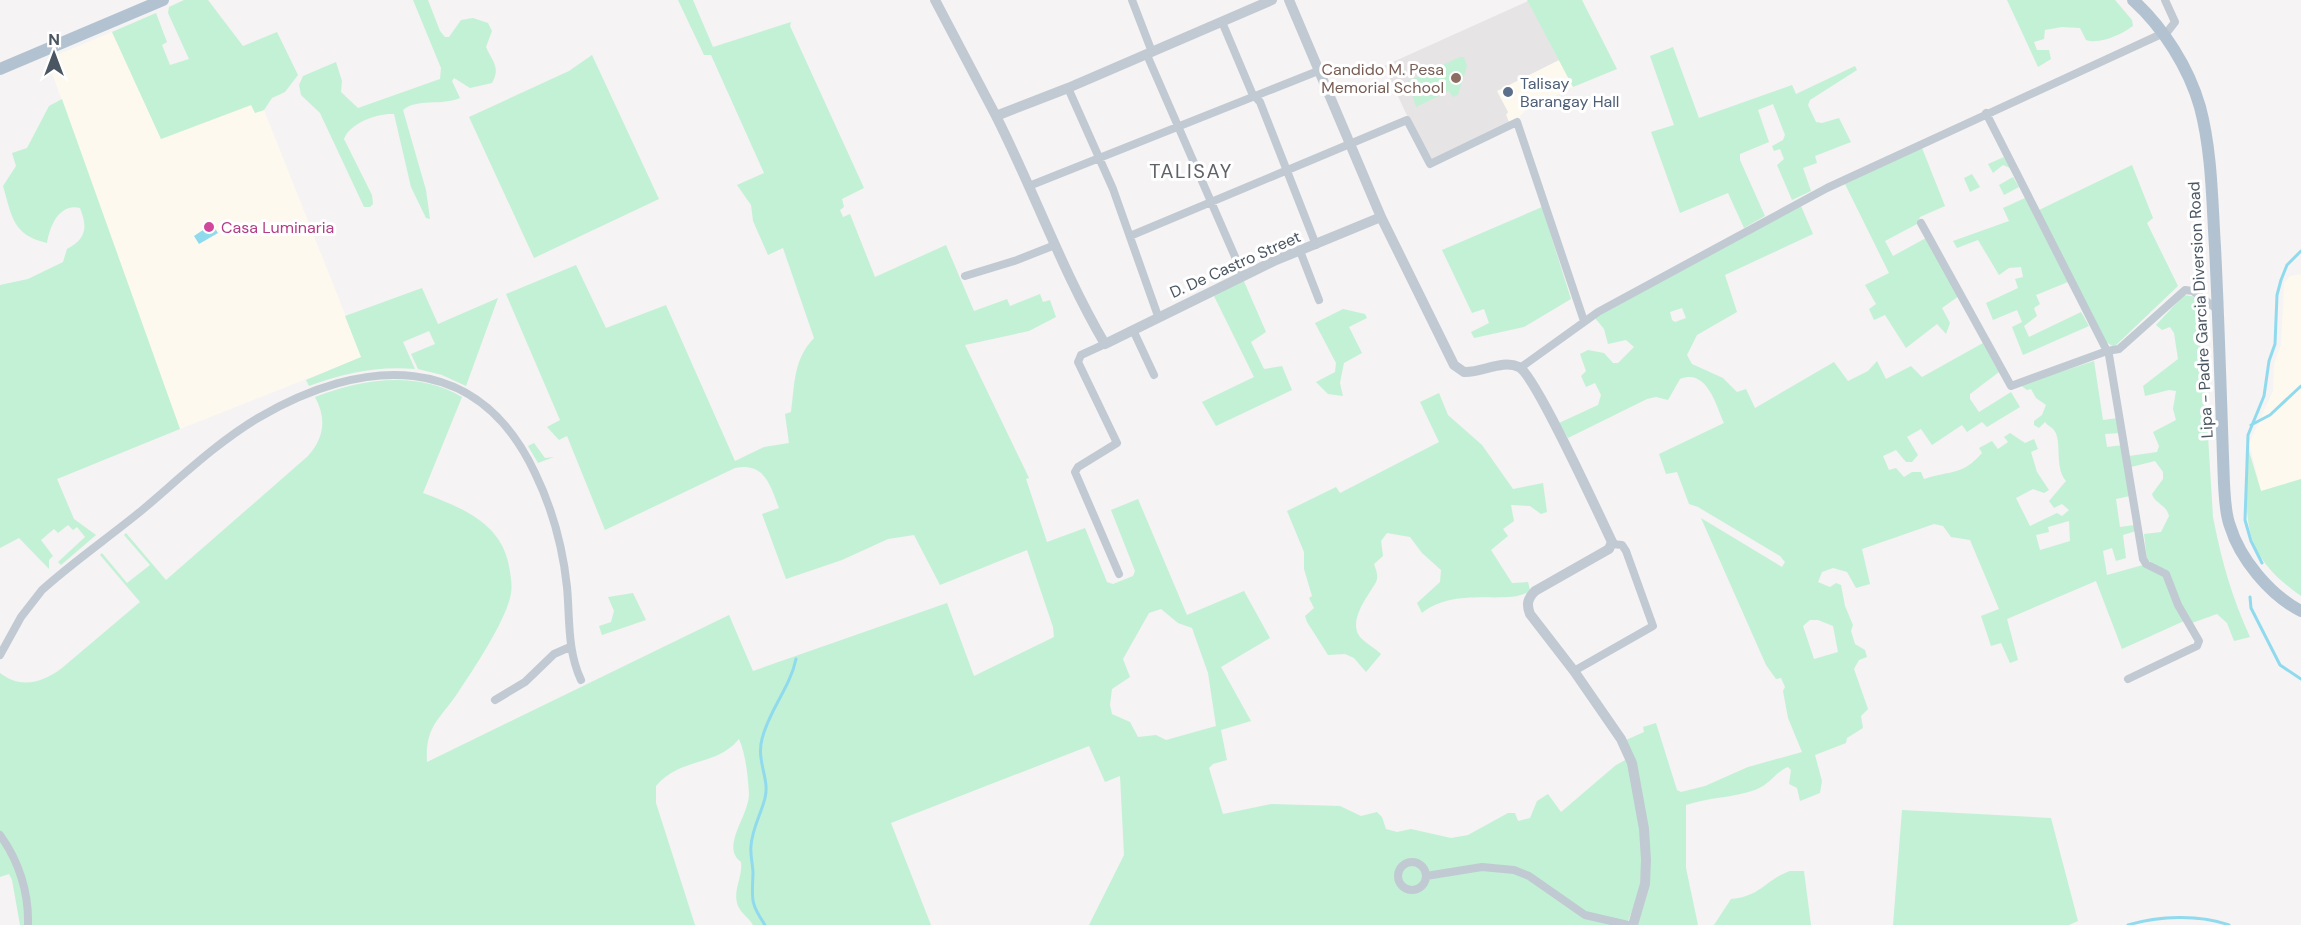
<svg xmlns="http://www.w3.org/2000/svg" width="2301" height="925" font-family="'DM Sans',sans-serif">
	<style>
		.commercial { fill: #fdf9ef }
		.education { fill: #e6e4e5 }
		.green { fill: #c3f1d5; fill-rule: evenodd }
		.water { fill: #90daee }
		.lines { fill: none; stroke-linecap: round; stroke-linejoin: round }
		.stream { stroke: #90daee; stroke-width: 3 }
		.minor { stroke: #c1cad2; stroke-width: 8 }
		.tertiary { stroke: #c1cad2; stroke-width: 10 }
		.primary { stroke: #b3c2d1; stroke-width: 12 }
		.education-dot { fill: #8d6e63; stroke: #fff; stroke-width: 2 }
		.service-dot { fill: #5c6f8a; stroke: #fff; stroke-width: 2 }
		.hotel-dot { fill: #d1479c; stroke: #fff; stroke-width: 2 }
		.labels { text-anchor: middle; stroke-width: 6; stroke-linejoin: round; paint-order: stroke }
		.education-label { font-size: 16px; fill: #785e54; stroke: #fff; text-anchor: end }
		.service-label { font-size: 16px; fill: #4e5e75; stroke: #fff; text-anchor: start }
		.hotel-label { font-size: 16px; fill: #b23c85; stroke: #fff; text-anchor: start }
		.street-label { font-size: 16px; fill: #4a5661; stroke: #fff }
		.quarter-label { font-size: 20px; letter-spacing: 1.5px; fill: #5f6368; stroke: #fff }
	</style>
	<rect width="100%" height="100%" fill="#f5f3f3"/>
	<path class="commercial" d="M112,32L161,139L252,105L255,113L264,110L362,357L180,429L47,59Z
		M1559,60L1573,87L1525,111L1520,116V122H1509L1497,91Z
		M2301,274V479L2261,491L2249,443L2273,391L2274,364L2281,344L2284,283L2290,276Z"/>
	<path class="education" d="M1528,1L1559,60L1497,91L1508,112L1506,115L1509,122L1433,161L1410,122L1384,66Z"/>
	<path class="green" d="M184,0H208L243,46L277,32L298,75L285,92L272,98L264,110L255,113L251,105L161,139L112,32L156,13L167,42L162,45L170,65L189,59L168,13L169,7Z
		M413,0H428L440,31L445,37H449L461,20L473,18L488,23L492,31L486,47C492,61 501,67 492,83L470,88L454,78L452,81L460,98C442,106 417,98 403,110L426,190L430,219L426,218L411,187L394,114C377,113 350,123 344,139L372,195L373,204L370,207H364L320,113L301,95L299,85L303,76L336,62L342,81L341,92L358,108L440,79L441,68Z
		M678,0H693L713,47L791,22L790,26L864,188L842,199L844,207L840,210L843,217L850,214L875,277L946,245L974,311L1007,299L1010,306L1040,294L1043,302L1050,300L1056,317L1029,331L965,345L1029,478L1026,479L1047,542L1085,528L1107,582L1113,584L1133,576L1135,571L1111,510L1138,499L1187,615L1244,591L1270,638L1221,667L1251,721L1221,730L1227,760L1213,764L1209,768L1223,814L1271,804L1340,806L1361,816L1377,812L1382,817L1386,829L1397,832L1411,829L1451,838L1468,835L1508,813H1515L1518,821L1530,818L1537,801L1548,794L1561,812L1616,765L1627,759C1636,800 1645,842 1640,885C1638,899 1631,911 1627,925H1089L1124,855L1120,776L1105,782L1089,746L891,823L931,925H753C749,918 741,913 738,906C732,890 743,878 741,862C720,847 749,816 749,794C748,777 746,755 739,739C716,767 680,757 656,786V803L695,925H20L12,880L9,874L0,877V673C21,689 42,683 62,668L140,602L100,555L102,553L127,583L150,565L124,535L126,533L166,580L308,456C324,438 327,419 315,397C361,379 417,370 462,397L423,493C460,507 501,522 509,566C511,577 513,588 510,598C503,625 473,670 457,694C439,720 425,727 427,762L729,615L753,671L947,603L974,676L1054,637L1053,627L1027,550L940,585L914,535L888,539L842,560L786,579L762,514L779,508C770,485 765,462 735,468L605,530L567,436L559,440L547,427L560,420L506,294L576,265L606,328L666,305L735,461L764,447L789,443L785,414L791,412C795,384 793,360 814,338L783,248L768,255L753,221L751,205L737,185L764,173L711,55H704ZM1161,609L1178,623L1192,628L1208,673L1216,726L1166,740L1156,735L1138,737L1130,722L1112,714L1110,705L1112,689L1130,677L1123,659L1149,613Z
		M1527,0H1582L1617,69L1573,87Z
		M2007,0H2115L2132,20L2133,26C2122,34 2100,45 2086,40L2080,28L2062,27L2045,30L2044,39L2034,42L2037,50H2049L2051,59L2038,67Z
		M1673,47L1699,118L1792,85L1796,94L1855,66L1857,70L1810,100L1808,105L1816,122L1822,123L1839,118L1851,142L1815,156L1817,163L1803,168L1811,191L1792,200L1777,165L1784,159L1780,149L1774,151L1772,146L1783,140L1785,135L1773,104L1758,110L1769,142L1740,154V160L1765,216L1744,228L1728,193L1680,213L1651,132L1674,125L1650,56Z
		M592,55L659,199L534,258L469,117L569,71Z
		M1460,57H1464L1467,66L1458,95L1453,97L1449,91L1416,107L1408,81Z
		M62,99L180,429L57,479L74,519L96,535L61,565L58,562L85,537L77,527L73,530L68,525L58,533L54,529L41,540L53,556L49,560V569L19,538L0,548V285L28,279L63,262L67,249C86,239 88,228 80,208C59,203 50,226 47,243C12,235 12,216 3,186L16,166L12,153L27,148L49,106Z
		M1922,148L1945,206L1920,217L1917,224L1885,241L1893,256L1926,238L1959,296L1942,308L1950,323L1946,334L1937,324L1906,348L1885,315L1874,320L1869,309L1876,304L1865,285L1889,273L1845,184Z
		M2004,157L2010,168L2003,165L1993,173L1988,164Z
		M2132,165L2153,218L2147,223L2178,286L2114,347L2106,342L2039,210Z
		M1972,174L1980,187L1970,192L1964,178Z
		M2013,177L2019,187L2004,195L1999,185Z
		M2025,198L2068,282L2036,295L2040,304L2034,308L2037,316L2024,326L2029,337L2081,312L2089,326L2023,355L2012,327L2022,322L2017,310L1993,320L1986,303L2018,288L2015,279L2023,277L2021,267L2009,268L1999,275L1978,240L1957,248L1953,241L2009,221L2003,208Z
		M1801,206L1813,234L1725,275L1737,312L1697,335L1687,355L1692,364L1723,378L1737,392L1746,389L1755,408L1834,362L1848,381L1868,371L1877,361L1886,379L1911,366L1922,377L1983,343L1999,372L1970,394V399L1979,412L2011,392L2020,407L1987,427L1982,422L1967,432L1962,425L1932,445L1921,429L1907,437L1918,455L1912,462H1906L1896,450L1883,456L1889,470L1896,468L1904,477L1912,472H1921L1924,479C1951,470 1962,476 1982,453L1979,448L1992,441L1998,449L2008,442L2004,437L2010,433L2025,443L2034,439L2038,449L2031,452L2037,472L2049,490L2044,493L2033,489L2016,498L2030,526L2057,513L2062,516L2069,510L2062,504L2054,508L2049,501L2066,481C2053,466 2064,438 2052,428C2050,426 2047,425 2045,422L2039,428L2034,425V421L2042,415L2046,405L2036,398L2031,389L2027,390L2020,385L2094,361L2103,420L2118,418L2121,433L2105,434L2107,447L2123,445L2130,496L2116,499L2120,527L2135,525L2136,531L2123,535L2126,558L2116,561L2112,548L2103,551L2107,575L2143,565L2162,574L2184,621L2122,649L2096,581L2007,619L2018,660L2010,663L2001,643L1991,646L1981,616L1999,609L1970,540L1951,537L1943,526L1934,524L1862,549L1870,584L1856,588L1847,572L1833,568L1822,572L1818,582L1830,587L1836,583L1841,585L1845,606L1853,625L1851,631L1855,644L1865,650L1867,657L1859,660L1854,669L1868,709L1861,716L1863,728L1847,738L1846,743L1815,755L1822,781L1820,793L1800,801L1797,788L1789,784L1791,770L1788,767C1775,772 1771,784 1755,790C1733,798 1709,797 1686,805V868L1698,925H1638L1650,883L1626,740L1644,732L1643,727L1656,723L1677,790L1681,792L1705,786L1748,767L1802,752L1788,718L1783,691L1785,687L1781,678L1776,679L1766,665L1701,518L1782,567L1785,562L1780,556L1698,507L1689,504L1677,472L1666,474L1659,454L1724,423C1716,405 1707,368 1680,379L1668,400L1656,397L1647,399L1568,438L1559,423L1598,405L1601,395L1595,383L1586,387L1581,376L1586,371L1580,354L1588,350L1604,353L1613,363H1618L1634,347L1626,340L1608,344L1604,329L1595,318ZM1682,308L1686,318L1675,322L1672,320L1670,312ZM2069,521L2070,541L2040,550L2036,535L2049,532L2048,527ZM1810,620H1818L1833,626L1838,652L1814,659L1803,626Z
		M1542,207L1571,299L1524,327L1474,338L1471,332L1489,323L1484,309L1472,313L1442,250Z
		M1243,279L1266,332L1251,342L1264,369L1282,366L1292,390L1216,426L1202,402L1254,377L1213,294Z
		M422,288L438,324L498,298L466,386L442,375L418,369L411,354L435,344L429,331L403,342L415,369C376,366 345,373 309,386L306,380L361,357L345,316Z
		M2184,295L2196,297L2203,356L2213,517C2221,559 2232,598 2250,637L2234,641L2227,623L2217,614L2192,623L2180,604L2169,573L2147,560L2144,534L2161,532L2169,516C2166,504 2155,504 2152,494L2163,479V472L2155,461L2131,467L2129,456L2157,452L2159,446L2153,432L2176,420L2173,409L2176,391L2169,390L2145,396L2143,386L2178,359L2174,333L2170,327L2162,330L2156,325Z
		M1343,309L1365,314L1367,318L1349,327L1362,353L1344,363L1340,383L1343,396L1328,394L1316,382L1335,372L1336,363L1315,323Z
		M1439,393L1448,415L1482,445L1513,489L1543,483L1547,512L1541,514L1530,506L1511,505L1514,521L1503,529L1508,536L1491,550L1512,583L1528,582L1530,590C1514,607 1456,585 1422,613L1417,603L1440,582L1441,570L1422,553L1410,537L1387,533L1381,541L1383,556L1374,564C1376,570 1379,576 1376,582C1369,595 1345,623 1362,639C1368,645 1375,648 1381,654L1366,672L1354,658L1345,654L1328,655L1307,622L1305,616L1314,608L1309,598L1312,596L1304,569V552L1287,511L1336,487L1340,493L1439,442L1420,402Z
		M534,443L545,458L554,457L538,463L528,446Z
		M2248,448L2261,491L2301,479V596C2238,552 2246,518 2248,448Z
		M633,593L646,620L602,635L599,626L611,622L614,611L608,597Z
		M1902,810L2051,818L2078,921L2069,925H1893Z
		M1790,871H1804L1811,925H1714L1731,899C1762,896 1763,881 1790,871Z"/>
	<path class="water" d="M212,224L218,233L199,244L194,236Z"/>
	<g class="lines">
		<path class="stream" d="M2251,425L2270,415L2301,386
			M2262,563L2251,541L2245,520L2248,435L2264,396L2269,361L2275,344L2277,295L2281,280L2287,265L2301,251
			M2250,597L2251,608L2280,665L2301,679
			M765,925C750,903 752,899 753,874C753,865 750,855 751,846C752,829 761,814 765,798C770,779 756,761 762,739C769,710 790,688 796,659
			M2128,925C2158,916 2199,914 2229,925"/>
		<path class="minor" d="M1132,0L1152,52
			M1222,22L1252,93L1260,102L1316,245
			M1147,55L1243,275
			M1068,88L1113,189L1158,316
			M1986,113L2109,355L2143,559L2146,564L2166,574L2178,605L2199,641L2197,646L2128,679
			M1029,186L1318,71
			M1921,223L2011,386L2107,351L2119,349L2185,290L2193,291L2218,310
			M1130,236L1407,120L1430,164L1517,122L1584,321
			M1300,251L1319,300
			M965,276L1017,260L1055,245
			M1133,330L1154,375
			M1105,344L1081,355L1078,362L1117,443L1078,467L1075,472L1119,574
			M1520,368L1598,312L1827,188L2168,31L2175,22L2165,0
			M0,655L21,617L42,590C73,562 108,538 141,511C179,479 216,443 258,418C362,357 477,349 535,473C552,508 563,549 567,587C570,619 567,650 581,680
			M1574,671L1653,626L1626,551L1622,545L1612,544
			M495,700L525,682L554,654L570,647
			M0,835C19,861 29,893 28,925
			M1398 876a14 14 0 1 1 28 0a14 14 0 1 1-28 0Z
			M1426,876L1482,867L1514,870L1529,876L1585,915L1628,925"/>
		<path class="tertiary" d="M935,0L996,116L1068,88L1272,0
			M1289,0L1381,217L1454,365L1464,372C1482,373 1502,359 1519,367C1535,375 1600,517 1612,542L1609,549L1535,591C1528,598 1526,604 1530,614L1574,671L1621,739L1632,763L1644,829L1646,860L1645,884L1633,925
			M996,116C1034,191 1062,271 1105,344L1274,261L1381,217"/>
		<path class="primary" d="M2133,0C2163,27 2189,68 2200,107C2212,152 2212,201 2215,247C2219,326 2221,405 2224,484C2225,498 2225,513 2230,526C2240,559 2270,595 2301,611
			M0,69L163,0"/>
	</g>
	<circle class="education-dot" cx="1456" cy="78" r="6"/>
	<circle class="service-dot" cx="1508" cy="92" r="6"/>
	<circle class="hotel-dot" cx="209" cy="227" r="6"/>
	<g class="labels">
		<g class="education-label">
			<text x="1444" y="75">Candido M. Pesa<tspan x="1444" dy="18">Memorial School</tspan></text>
		</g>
		<g class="service-label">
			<text x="1520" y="89">Talisay<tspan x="1520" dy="18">Barangay Hall</tspan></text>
		</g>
		<g class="hotel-label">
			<text x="221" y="233">Casa Luminaria</text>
		</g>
		<g class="street-label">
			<text transform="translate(1235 264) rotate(-24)" y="6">D. De Castro Street</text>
			<text transform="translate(2200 310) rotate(-93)" y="6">Lipa - Padre Garcia Diversion Road</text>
		</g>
		<g class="quarter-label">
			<text x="1191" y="178">TALISAY</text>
		</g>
	</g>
	<g transform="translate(54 54)" stroke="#ffffff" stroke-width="4.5" paint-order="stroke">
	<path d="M0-4.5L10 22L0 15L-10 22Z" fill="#4a5661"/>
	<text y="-9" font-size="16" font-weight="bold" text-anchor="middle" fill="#4a5661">N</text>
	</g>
</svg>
